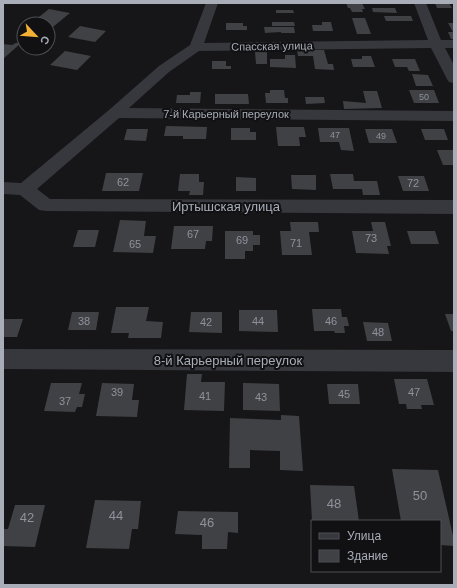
<svg xmlns="http://www.w3.org/2000/svg" width="457" height="588" font-family="Arial,sans-serif">
	<style>
		.building { fill: #404145 }
		.lines { fill: none; stroke-linecap: round; stroke-linejoin: round }
		.minor { fill: #37383d; fill-rule: evenodd }
		.labels { text-anchor: middle; stroke-width: 4; stroke-linejoin: round; paint-order: stroke }
		.far-number-label { font-size: 9px; fill: #8e929b }
		.far-street-label { font-size: 11px; fill: #a8adb8; stroke: #111113 }
		.number-label { font-size: 11px; fill: #8e929b }
		.street-label { font-size: 13px; fill: #a8adb8; stroke: #111113 }
		.near-number-label { font-size: 13px; fill: #8e929b }
	</style>
	<rect width="100%" height="100%" fill="#161618"/>
	<path class="building" d="M346,3H362L365,9H362L363,12H352L350,8H348Z
		M435,3H449L452,8H437Z
		M372,8H395L397,13L373,12Z
		M49,9L70,13L48,31V24H30Z
		M276,10H293L294,13H276Z
		M384,16H411L413,21H386Z
		M352,18H365L371,34H357Z
		M272,22H294L295,26H272Z
		M322,22H331L333,31H313L312,25H322Z
		M226,23H243V26H247V30H226Z
		M448,23H454V39H451L448,32H453Z
		M80,26L106,31L95,42L68,37Z
		M264,27H294L295,33H281V32L265,33Z
		M16,43H21L3,59V44L12,45Z
		M297,50H324L328,64H333L334,70L315,69L313,56H298Z
		M65,51L91,56L77,70L50,65Z
		M255,52H267V64H256Z
		M285,55H295L296,68L270,67V59H285Z
		M362,56H371L375,67H353L351,59H362Z
		M392,59H415L420,71H409L407,67H395Z
		M212,61H226V66H231V69H212Z
		M412,74L428,75L433,86H416Z
		M270,90H284L285,98H288V103H266L265,93H270Z
		M409,90H434L439,103H414Z
		M363,91H377L382,108L344,109L343,101L366,103Z
		M190,92H201L200,103H176L177,95H190Z
		M215,94H248L249,104H215Z
		M305,97H324L325,103L306,104Z
		M166,126L207,127L206,139H183V136H164Z
		M276,127H304L306,137H299L300,146H278Z
		M231,128H250V132H256V140H231Z
		M318,128H349L354,151L341,150L339,142H320Z
		M127,129H148L146,141L124,140Z
		M365,129H392L397,143H369Z
		M421,129H444L448,140H425Z
		M437,150H454V165H443Z
		M106,173H143L139,191H102Z
		M180,174H199V182H204L203,195H189L190,191H178Z
		M330,174H353L354,181H377L380,195H363L362,189H333Z
		M291,175H316V190L292,189Z
		M398,176H424L429,191H403Z
		M236,177L256,178V191H236Z
		M120,220L146,221L144,236H156L153,253L113,252Z
		M290,222H318L319,232H309L312,255H282L280,231H291Z
		M371,222H385L391,246H387L389,254L356,253L352,231H373Z
		M174,226H213L212,241H206L205,249H171Z
		M78,230H99L95,247H73Z
		M225,231H253V235H260V245H253V251H245V259H225Z
		M407,231H435L439,244H411Z
		M116,307H149L146,321L163,322L161,338H128L129,333H111Z
		M312,309H341L342,317H347L349,326H344L345,333H335L334,331H314Z
		M239,310H277L278,332L239,331Z
		M72,312H99L96,330H68Z
		M191,312H222V333L189,332Z
		M445,314H454V331H451Z
		M3,319H23L17,337H3Z
		M363,322L388,323L392,341H367Z
		M187,374H202L201,382H225L224,411L184,410Z
		M394,379H427L434,405H421L422,409H407L406,404H399Z
		M51,383H82L79,394H85L82,407H77L75,412L44,411Z
		M102,383L134,384L132,400H139L137,417L96,416Z
		M243,383L279,384L280,411L243,410Z
		M327,384H358L360,404H329Z
		M281,415L299,416L303,471L280,470V451L250,450V468H229L230,418L281,420Z
		M392,469L438,470L454,540V546L440,545V521H401Z
		M310,485L354,486L359,521H312Z
		M95,500L141,501L138,529H132L129,549L86,548Z
		M15,505H45L35,547L3,546V529H8Z
		M178,511L238,512V533L228,532L227,549H202V535L175,534Z"/>
	<g class="lines">
		<path class="minor" d="M206,3H218L204,43L428,40L414,3H426L441,40H454V48H445L454,65V83L449,82L447,79L431,48L199,51L169,72L129,108L454,111V121L119,118L37,189L50,199L454,200V214L46,211L39,210L20,195L3,194V182L21,183L109,110L159,66L190,45Z
			M3,349L454,350V372L3,369Z"/>
	</g>
	<g class="labels">
		<g class="far-number-label">
			<text x="424" y="100">50</text>
			<text x="335" y="138">47</text>
			<text x="381" y="139">49</text>
		</g>
		<g class="far-street-label">
			<text transform="translate(272 46) rotate(-1)" y="4">Спасская улица</text>
			<text x="226" y="118">7-й Карьерный переулок</text>
		</g>
		<g class="number-label">
			<text x="123" y="186">62</text>
			<text x="413" y="187">72</text>
			<text x="193" y="238">67</text>
			<text x="371" y="242">73</text>
			<text x="242" y="244">69</text>
			<text x="296" y="247">71</text>
			<text x="135" y="248">65</text>
			<text x="84" y="325">38</text>
			<text x="258" y="325">44</text>
			<text x="331" y="325">46</text>
			<text x="206" y="326">42</text>
			<text x="378" y="336">48</text>
			<text x="117" y="396">39</text>
			<text x="414" y="396">47</text>
			<text x="344" y="398">45</text>
			<text x="205" y="400">41</text>
			<text x="261" y="401">43</text>
			<text x="65" y="405">37</text>
		</g>
		<g class="street-label">
			<text x="226" y="211">Иртышская улица</text>
			<text x="228" y="365">8-й Карьерный переулок</text>
		</g>
		<g class="near-number-label">
			<text x="420" y="500">50</text>
			<text x="334" y="508">48</text>
			<text x="116" y="520">44</text>
			<text x="27" y="522">42</text>
			<text x="207" y="527">46</text>
		</g>
	</g>
	<rect width="457" height="588" fill="none" stroke="#a8adb8" stroke-width="8"/>
	<rect x="311" y="520" width="130" height="52" fill="#111113" stroke="#4d4f55"/>
	<rect x="319" y="533" width="20" height="6" fill="#37383d" stroke="#4d4f55"/>
	<text x="347" y="540" font-size="12" fill="#a8adb8">Улица</text>
	<rect x="319" y="550" width="20" height="12" fill="#404145" stroke="#4d4f55"/>
	<text x="347" y="560" font-size="12" fill="#a8adb8">Здание</text>
	<g transform="translate(36 36) rotate(116)"><circle r="19" fill="#111113" stroke="#4d4f55"/>
	<path d="M0-3L7 15L0 10L-7 15Z" fill="#f2b134"/>
	<text y="-6" font-size="11" font-weight="bold" text-anchor="middle" fill="#a8adb8">С</text>
	</g>
</svg>
